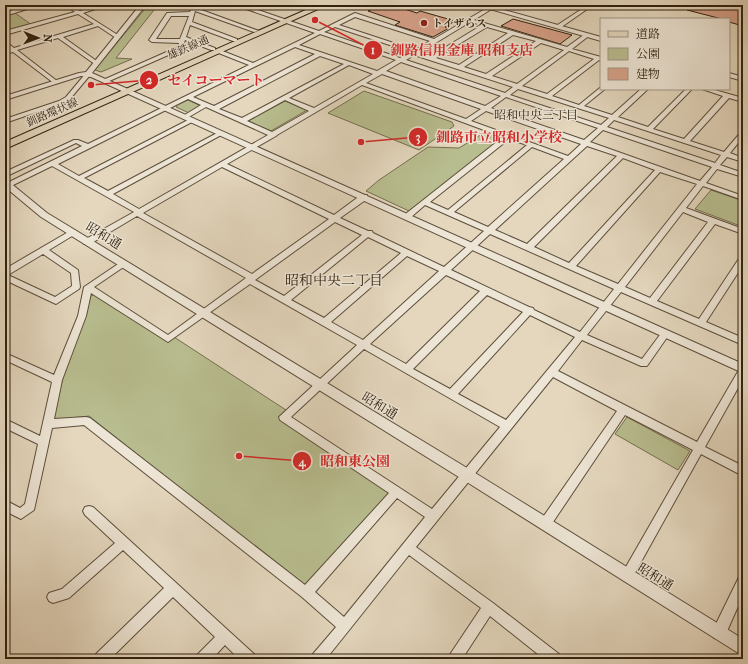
<svg xmlns="http://www.w3.org/2000/svg" width="748" height="664" font-family="'IM FELL French Canon','Noto Serif JP',serif">
	<style>
		.green { fill: #b8bd8f; stroke: #746f4f }
		.building { fill: #d8a28a; stroke: #30210f }
		.lines { fill: none; stroke-linecap: round; stroke-linejoin: round }
		.minor-casing { stroke: #5d4e3b; stroke-width: 2 }
		.tertiary-casing { stroke: #5d4e3b; stroke-width: 2 }
		.primary-casing { stroke: #30210f; stroke-width: 2 }
		.minor { fill: #ede5d5; fill-rule: evenodd }
		.tertiary { fill: #ede5d5; fill-rule: evenodd }
		.primary { fill: #e4d7be; fill-rule: evenodd }
		.poi-dot { fill: #8f2418; stroke: #ede5d5; stroke-width: 1.5 }
		.labels { text-anchor: middle; stroke-width: 3; stroke-linejoin: round; paint-order: stroke }
		.far-poi-label { font-size: 11px; font-weight: bold; fill: #30210f; stroke: #ede5d5; text-anchor: start }
		.far-street-label { font-size: 11px; fill: #30210f; stroke: #ede5d5 }
		.far-neighbourhood-label { font-size: 12px; fill: #30210f; stroke: #ede5d5 }
		.street-label { font-size: 13px; fill: #30210f; stroke: #ede5d5 }
		.neighbourhood-label { font-size: 14px; fill: #30210f; stroke: #ede5d5 }
		.leader { fill: none; stroke: #d62828; stroke-width: 1.5 }
		.callout-dot { fill: #d62828; stroke: #ede5d5; stroke-width: 1.5 }
		.mark-label { font-size: 12px; text-anchor: middle; font-weight: bold; fill: #fff }
		.callout-label { font-size: 14px; text-anchor: middle; font-weight: bold; fill: #d62828; stroke: #ede5d5; stroke-width: 3; stroke-linejoin: round; paint-order: stroke }
	</style>
	<rect width="100%" height="100%" fill="#e4d7be"/>
	<filter id="stains"><feTurbulence type="fractalNoise" baseFrequency=".005" numOctaves="4"/><feColorMatrix values="0 0 0 0 .2 0 0 0 0 .09 0 0 0 0 .02 0 0 0 .5 -.17"/></filter>
	<radialGradient id="worn" r=".72"><stop offset=".6" stop-color="#630" stop-opacity="0"/><stop offset="1" stop-color="#630" stop-opacity=".3"/></radialGradient>
	<path class="green" d="M148,5H158L116,58L132,59L101,72L95,70Z
		M15,13L32,25L5,32V15Z
		M364,91L452,122L454,126L419,150L328,113Z
		M188,100L201,106L189,113L176,107L177,105Z
		M285,101L307,110L271,131L248,121Z
		M487,131L505,137L409,211L366,191L379,180L428,147L459,148Z
		M711,190L743,201V227L695,209Z
		M95,294L167,341L174,337L286,410L279,417L391,492L305,587L89,416L53,420L62,381L85,317L89,297Z
		M627,417L690,451L678,470L615,434Z"/>
	<path class="building" d="M381,5H392L417,13L420,11L455,21L445,27L449,28L433,37L395,25L400,22L368,11Z
		M693,5H743V26L729,22V19H722L687,10Z
		M513,19L572,35L560,44L501,26Z"/>
	<g class="lines">
		<g class="minor-casing">
			<path id="minor" d="M32,5H40L5,16V12Z
				M65,5H70L80,11L101,5H108L83,13L121,37L116,38L98,26L63,37L98,62V64L96,65L58,38L17,50L57,81V83L55,84L13,52L5,54V50L9,49L5,46V41L14,48L94,24L78,14L5,35V31L75,12Z
				M193,5H197L196,8L259,31L254,32L195,11L192,22L237,39V41H233L190,25L186,37L215,48V50H211L185,40L182,49L107,82H103V80L178,47L179,43L152,42L149,40L167,13L190,12ZM171,16H189L180,39H156Z
				M235,5H242L253,9L262,5H268L258,10L319,31L355,13L434,39L492,5H498L474,20L567,47L585,34L590,35L572,49L601,57V61L599,60L552,96L579,105L601,87V89H605L584,106L612,115L641,89H648L618,117L648,127L686,89H692L653,129L684,139L723,96L702,89H711L743,98V102L729,98L690,141L724,152L741,132L743,131V137L730,153L743,158V162L727,157L720,165L743,173V177L717,169L706,183L743,196V200L703,186L686,208L743,229V234L715,224L657,301L699,319L740,257L743,256V265L706,322L743,338V345L621,292L587,335L642,359L662,332H668L670,334L668,336L647,366H641L582,340L558,371L697,442L740,368L743,366V379L705,447L743,466V476L701,454L631,580L627,582L623,580L621,576L623,572L693,450L625,415L549,528L545,529L541,528L539,524L541,520L617,411L553,377L416,547L493,603L559,654L561,659H544L490,616L462,659H447L481,608L409,555L326,659H311L313,654L336,627L302,597L84,425L52,428L34,510L21,519L5,511V500L20,508L25,504L38,444L5,428V419L40,436L52,382L5,360V353L54,375L78,316L84,287L121,262H127L128,264L94,287L168,335L246,278L137,216L90,244H84L83,242L84,240L134,212L52,166L5,189V184L82,146L76,143L7,176L5,177V172L74,140H78L88,144L249,65L216,52V50H220L253,63L315,33ZM355,17L430,41L415,50L339,25ZM470,22L482,25L431,56L419,53ZM335,27L411,52L400,58L324,32ZM487,27L508,33L459,65L436,58ZM320,34L396,60L377,71L299,45ZM513,35L536,41L486,74L464,67ZM541,43L564,50L517,84L492,76ZM295,47L315,54L214,106L193,97ZM569,51L594,59L547,94L522,86ZM414,55L513,87L505,93L406,60ZM320,56L344,64L242,118L219,109ZM401,62L501,96L485,106L386,71ZM349,65L373,74L314,108L289,98ZM382,74L481,109L466,119L366,83ZM362,85L503,137L403,216L404,218H410L425,205L484,231L444,267L373,233L372,231H368L340,218L367,199V195H361L334,215L227,164L276,136L277,135ZM518,89L609,118L601,125L510,95ZM506,97L598,128L584,140L491,108ZM188,99L201,105L183,116V118H187L206,107L268,135L139,209L113,194L223,134V132H219L108,191L84,178L194,121V119H190L79,176L58,164ZM285,100L309,111L272,132L247,121ZM486,111L581,144L568,156L471,121ZM614,120L721,155L715,163L607,127ZM603,130L712,167L700,181L590,142ZM509,139L527,145L448,210L430,202ZM587,146L617,156L527,244L495,230ZM532,147L564,159L488,227L454,212ZM623,158L655,170L569,263L534,247ZM222,167L329,219L252,274L143,213ZM660,172L697,184L618,284L576,266ZM683,212L708,222L650,298L625,287ZM335,222L362,235L284,296L255,280ZM490,234L614,289L580,332L534,310L533,308L529,307L451,270ZM368,237L401,253L324,318L291,300ZM407,256L439,271L363,340L331,322ZM446,275L480,291L406,364L370,344ZM250,284L357,345L279,417L280,420L389,493L305,585L90,418L86,417L54,419L62,380L86,316L91,293L168,342ZM487,295L523,312L450,389L413,369ZM530,315L575,337L506,420L458,394ZM364,349L500,427L432,509L291,417ZM397,498L425,517L344,617L315,592Z
				M588,5H593L560,28H556V26Z
				M88,72L91,74L70,99L63,103L5,123V119L59,101L66,97L86,73Z
				M70,231H76L77,233L49,250L78,270L80,287L79,289L56,304L5,280V269ZM43,254L71,273L72,286L55,297L8,275Z
				M89,506L93,507L254,654L256,659H239L225,645L212,659H196L198,654L215,637L173,597L110,659H94L96,654L164,588L123,550L69,598L53,603L49,601L47,597L49,593L62,589L115,543L85,515L83,511L85,507Z
				M743,575V595L724,638L719,639L714,638L713,633L714,628L739,577Z"/>
		</g>
		<g class="tertiary-casing">
			<path id="tertiary" d="M140,5H146L92,73L743,364V373L91,77L81,76L5,100V96L79,73L86,72Z
				M476,5H486L601,37V41Z
				M729,73L743,77V81L729,77Z
				M5,180L8,181L47,213L472,471L743,639V656L462,479L41,217L5,187Z"/>
		</g>
		<g class="primary-casing">
			<path id="primary" d="M317,5H327L5,149V142Z"/>
		</g>
		<use href="#minor" class="minor"/>
		<use href="#tertiary" class="tertiary"/>
		<use href="#primary" class="primary"/>
	</g>
	<circle class="poi-dot" cx="424" cy="23" r="4"/>
	<g class="labels">
		<g class="far-poi-label">
			<text x="432" y="27">トイザらス</text>
		</g>
		<g class="far-street-label">
			<text transform="translate(188 47) rotate(-24)" y="4">雄鉄線通</text>
			<text transform="translate(52 112) rotate(-24)" y="4">釧路環状線</text>
		</g>
		<g class="far-neighbourhood-label">
			<text x="536" y="119">昭和中央三丁目</text>
		</g>
		<g class="street-label">
			<text transform="translate(104 235) rotate(31)" y="5">昭和通</text>
			<text transform="translate(380 405) rotate(31)" y="5">昭和通</text>
			<text transform="translate(656 576) rotate(32)" y="5">昭和通</text>
		</g>
		<g class="neighbourhood-label">
			<text x="334" y="285">昭和中央二丁目</text>
		</g>
	</g>
	<path class="leader" d="M315 20L373 50M91 85L149 80M361 142L418 137M239 456L302 461"/>
	<g class="callout-dot">
		<circle cx="315" cy="20" r="4"/>
		<circle cx="91" cy="85" r="4"/>
		<circle cx="361" cy="142" r="4"/>
		<circle cx="239" cy="456" r="4"/>
		<circle cx="373" cy="50" r="10"/>
		<circle cx="149" cy="80" r="10"/>
		<circle cx="418" cy="137" r="10"/>
		<circle cx="302" cy="461" r="10"/>
	</g>
	<g class="mark-label">
		<text x="373" y="54">1</text>
		<text x="149" y="84">2</text>
		<text x="418" y="141">3</text>
		<text x="302" y="466">4</text>
	</g>
	<g class="callout-label">
		<text x="462" y="55">釧路信用金庫 昭和支店</text>
		<text x="216" y="85">セイコーマート</text>
		<text x="499" y="142">釧路市立昭和小学校</text>
		<text x="355" y="466">昭和東公園</text>
	</g>
	<rect width="748" height="664" fill="none" stroke="#e4d7be" stroke-width="20"/>
	<rect x="6" y="6" width="736" height="652" fill="none" stroke="#30210f" stroke-width="2"/>
	<rect x="10" y="10" width="728" height="644" fill="none" stroke="#30210f"/>
	<rect x="600" y="18" width="130" height="72" fill="#ede5d5" stroke="#a19786"/>
	<rect x="608" y="31" width="20" height="6" fill="#e4d7be" stroke="#a19786"/>
	<text x="636" y="38" font-size="12" fill="#30210f">道路</text>
	<rect x="608" y="48" width="20" height="12" fill="#b8bd8f" stroke="#a19786"/>
	<text x="636" y="58" font-size="12" fill="#30210f">公園</text>
	<rect x="608" y="68" width="20" height="12" fill="#d8a28a" stroke="#a19786"/>
	<text x="636" y="78" font-size="12" fill="#30210f">建物</text>
	<g transform="translate(38 38) rotate(91)" stroke="#ede5d5" stroke-width="3" paint-order="stroke">
	<path d="M0-3L7 15L0 10L-7 15Z" fill="#30210f"/>
	<text y="-6" font-size="11" font-weight="bold" text-anchor="middle" fill="#30210f">N</text>
	</g>
	<rect width="100%" height="100%" filter="url(#stains)"/>
	<rect width="100%" height="100%" fill="url(#worn)"/>
</svg>
